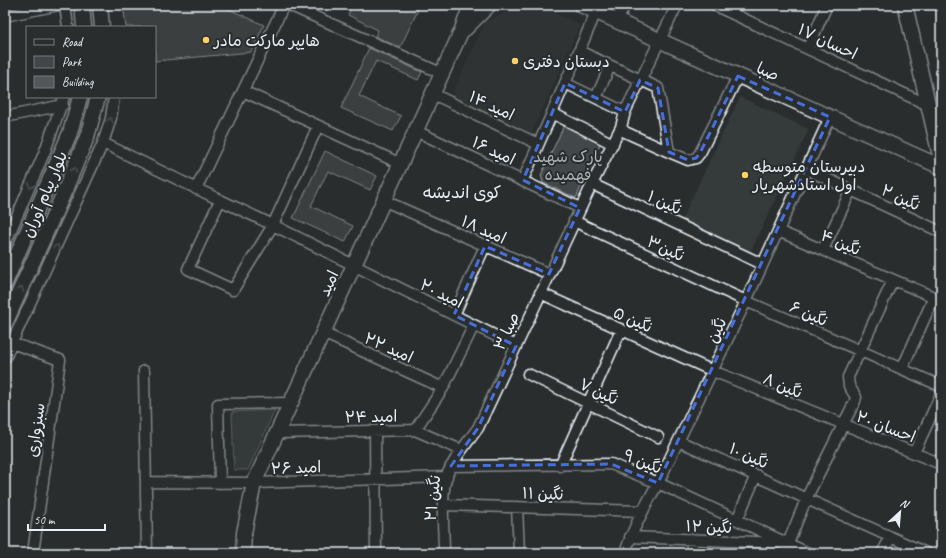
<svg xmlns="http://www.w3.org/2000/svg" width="946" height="558" font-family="Caveat,'Playpen Sans Arabic',sans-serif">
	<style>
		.built { fill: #363a3b }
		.green { fill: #424648; stroke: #959ca0 }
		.building { fill: #535759; stroke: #e8f1f8 }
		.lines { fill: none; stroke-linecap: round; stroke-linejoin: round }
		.street-casing { stroke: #e8f1f8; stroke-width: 13 }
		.secondary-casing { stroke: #e8f1f8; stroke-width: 17 }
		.street { stroke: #2a2d2e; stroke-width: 10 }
		.secondary { stroke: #2a2d2e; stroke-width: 14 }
		.oneway { stroke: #6c7275 }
		.marked { fill: none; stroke: #466fde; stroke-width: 3; stroke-dasharray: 8 5; stroke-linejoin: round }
		.poi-dot { fill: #ffd166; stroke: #2a2d2e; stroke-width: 1.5 }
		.labels { text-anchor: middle; stroke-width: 4; stroke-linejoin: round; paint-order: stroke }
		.poi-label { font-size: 16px; fill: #e8f1f8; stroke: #2a2d2e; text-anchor: start }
		.street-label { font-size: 16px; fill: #e8f1f8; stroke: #2a2d2e }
		.park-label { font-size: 16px; fill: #aeb5ba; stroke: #2a2d2e }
		.neighbourhood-label { font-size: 17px; fill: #e8f1f8; stroke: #2a2d2e }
	</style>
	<rect width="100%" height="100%" fill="#2a2d2e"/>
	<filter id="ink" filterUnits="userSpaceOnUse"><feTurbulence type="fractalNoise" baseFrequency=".025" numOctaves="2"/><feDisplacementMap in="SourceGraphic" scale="8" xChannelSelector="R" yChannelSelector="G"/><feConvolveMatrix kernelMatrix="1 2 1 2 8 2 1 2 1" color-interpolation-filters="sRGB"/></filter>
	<g filter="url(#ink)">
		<path class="built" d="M522,5H537L580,25L531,134L451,97L485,22Z
			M740,97L809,129L750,253L681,221Z"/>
		<path class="green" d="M567,119L604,135L576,198L543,183L541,175Z
			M275,410L248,470H234L232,412Z"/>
		<path class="building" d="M123,5H220L264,25L251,52L155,61V27H126Z
			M352,5H409L418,10L400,48L375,36L378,30L348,15Z
			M369,48L422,72L418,80L376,61L359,96L401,116L393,131L341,108Z
			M325,151L377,176L370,190L328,171L311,206L353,226L345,242L293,218Z"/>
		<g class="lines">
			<g class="street-casing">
				<path id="street" d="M65,5L68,27
					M289,5L443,74
					M716,6L928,105
					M5,16L59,5
					M617,21L625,5
					M808,48L827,5
					M579,51L658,88L669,152L688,160L696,158L700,153L738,76
					M565,83L596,98L610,66
					M243,91L401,164
					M433,94L538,144
					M596,98L625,112L677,5
					M625,112L621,127L625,132L669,152
					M552,113L613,144
					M5,117L63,105
					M416,131L580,208
					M103,143L220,200L188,269L233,290L273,225L516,346
					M806,169L941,232
					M523,180L596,12
					M592,184L621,127
					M196,189L284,5
					M220,200L273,225L318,126
					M385,201L549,274
					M574,221L746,301L941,386
					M778,231L941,300
					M5,244L45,151L64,97
					M823,250L851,190
					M540,293L713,371L941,464
					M454,315L485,246
					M323,333L443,388
					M12,343L60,360L33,553
					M5,358L103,143L111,118L114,97
					M902,369L934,297
					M144,371L147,553
					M528,374L658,437
					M415,430L443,388L474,325
					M375,432L376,553
					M277,433L415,430L461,450
					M679,441L926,553
					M914,453L941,394
					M451,466L611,464L658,483L808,553
					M560,466L621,330
					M146,482L254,483L447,477
					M220,483L218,404L291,403
					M444,505L642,511
					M517,507L519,553
					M737,520L756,475
					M630,537L783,543
					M692,541V553
					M444,553C444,530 440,496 447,475C454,458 467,443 478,428L592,184L762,264
					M625,553C633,528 645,506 658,483L746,301L830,117
					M784,553L807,497L855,401L856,397L849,386L848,377L893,280
					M882,553L891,537"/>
			</g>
			<g class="secondary-casing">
				<path id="secondary" d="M82,5L84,27
					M100,5L102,27
					M581,5L941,167
					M905,5L941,160
					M465,29L489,5
					M5,283L70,133L80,97
					M5,324L62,197L87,137L98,97
					M243,553L244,533L254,483L461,32L471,5"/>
			</g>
			<use href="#street" class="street"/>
			<use href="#secondary" class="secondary"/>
		</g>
		<defs><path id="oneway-chevron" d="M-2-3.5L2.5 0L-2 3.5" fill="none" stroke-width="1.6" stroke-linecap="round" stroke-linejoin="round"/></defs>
		<g class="oneway">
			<use href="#oneway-chevron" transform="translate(110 120) rotate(-76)"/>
			<use href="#oneway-chevron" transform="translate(74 170) rotate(-68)"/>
			<use href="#oneway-chevron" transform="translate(31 186) rotate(113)"/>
			<use href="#oneway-chevron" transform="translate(57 247) rotate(-66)"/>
			<use href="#oneway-chevron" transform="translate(21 289) rotate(-66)"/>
		</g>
	</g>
	<path d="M0 0H946V558H0ZM738,76L830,117L658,483L611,464L451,466L478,428L516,346L454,315L485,246L549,274L580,208L523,180L565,83L625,112L640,80L658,88L669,152L688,160L696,158L700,153Z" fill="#2a2d2e" fill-opacity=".55" fill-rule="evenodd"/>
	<path class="marked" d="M738,76L830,117L658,483L611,464L451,466L478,428L516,346L454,315L485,246L549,274L580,208L523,180L565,83L625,112L640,80L658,88L669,152L688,160L696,158L700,153Z"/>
	<g class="poi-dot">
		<circle cx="206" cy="40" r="4"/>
		<circle cx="515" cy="61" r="4"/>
		<circle cx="745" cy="175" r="4"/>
	</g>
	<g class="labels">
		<g class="poi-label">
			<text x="214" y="46">هایپر مارکت مادر</text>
			<text x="523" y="67">دبستان دفتری</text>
			<text x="753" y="172">دبیرستان متوسطه<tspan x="753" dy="18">اول استادشهریار</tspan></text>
		</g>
		<g class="street-label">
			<text transform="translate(828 41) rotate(25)" y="6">احسان ۱۷</text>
			<text transform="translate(768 71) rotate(24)" y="6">صبا</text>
			<text transform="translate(492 105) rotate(25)" y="6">امید ۱۴</text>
			<text transform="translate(494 150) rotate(25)" y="6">امید ۱۶</text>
			<text transform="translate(44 194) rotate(-67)" y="6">بلوار پیام آوران</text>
			<text transform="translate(901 197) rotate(25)" y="6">نگین ۲</text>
			<text transform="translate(665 202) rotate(25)" y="6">نگین ۱</text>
			<text transform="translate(484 229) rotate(24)" y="6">امید ۱۸</text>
			<text transform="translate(841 242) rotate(23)" y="6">نگین ۴</text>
			<text transform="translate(666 248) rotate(25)" y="6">نگین۳</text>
			<text transform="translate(328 283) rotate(-65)" y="6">امید</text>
			<text transform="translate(442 293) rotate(26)" y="6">امید ۲۰</text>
			<text transform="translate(809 313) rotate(24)" y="6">نگین ۶</text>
			<text transform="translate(633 319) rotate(24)" y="6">نگین ۵</text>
			<text transform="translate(716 330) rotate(-65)" y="6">نگین</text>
			<text transform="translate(506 331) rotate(-65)" y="6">صبا ۳</text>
			<text transform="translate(389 347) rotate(24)" y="6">امید ۲۲</text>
			<text transform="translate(783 385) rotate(23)" y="6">نگین ۸</text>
			<text transform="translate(599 391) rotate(26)" y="6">نگین ۷</text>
			<text transform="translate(371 416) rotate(-1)" y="6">امید ۲۴</text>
			<text transform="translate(886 426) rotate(21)" y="6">احسان ۲۰</text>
			<text transform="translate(35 430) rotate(-82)" y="6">سبزواری</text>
			<text transform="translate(749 455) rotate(24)" y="6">نگین ۱۰</text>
			<text transform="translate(643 461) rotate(22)" y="6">نگین ۹</text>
			<text transform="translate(296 467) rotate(-2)" y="6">امید ۲۶</text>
			<text transform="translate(543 493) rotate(2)" y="6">نگین ۱۱</text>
			<text transform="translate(432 498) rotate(-84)" y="6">نگین ۲۱</text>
			<text transform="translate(709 526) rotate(2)" y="6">نگین ۱۲</text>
		</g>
		<g class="park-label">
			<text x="568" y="162">پارک شهید<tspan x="568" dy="18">فهمیده</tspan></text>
		</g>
		<g class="neighbourhood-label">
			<text x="462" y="198">کوی اندیشه</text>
		</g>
	</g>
	<rect width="946" height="558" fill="none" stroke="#2a2d2e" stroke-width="20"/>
	<rect x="10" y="10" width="926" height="538" fill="none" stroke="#e8f1f8" stroke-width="1.5" filter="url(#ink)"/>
	<rect x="26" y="26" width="130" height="72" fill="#2a2d2e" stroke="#767b7f"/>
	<rect x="34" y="39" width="20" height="6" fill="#2a2d2e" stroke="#767b7f"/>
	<text x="62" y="46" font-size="12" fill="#e8f1f8">Road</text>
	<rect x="34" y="56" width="20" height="12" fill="#424648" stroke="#767b7f"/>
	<text x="62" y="66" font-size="12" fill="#e8f1f8">Park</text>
	<rect x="34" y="76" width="20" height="12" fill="#535759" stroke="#767b7f"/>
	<text x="62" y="86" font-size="12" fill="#e8f1f8">Building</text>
	<g transform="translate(900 512) rotate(26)" stroke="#2a2d2e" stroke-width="3" paint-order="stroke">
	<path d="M0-3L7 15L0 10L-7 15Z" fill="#e8f1f8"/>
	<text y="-6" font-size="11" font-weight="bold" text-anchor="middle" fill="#e8f1f8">N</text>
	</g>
	<path d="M28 524v6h77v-6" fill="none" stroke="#e8f1f8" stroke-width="2"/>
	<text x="34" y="524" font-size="12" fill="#e8f1f8" stroke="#2a2d2e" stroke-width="3" paint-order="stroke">50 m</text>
</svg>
